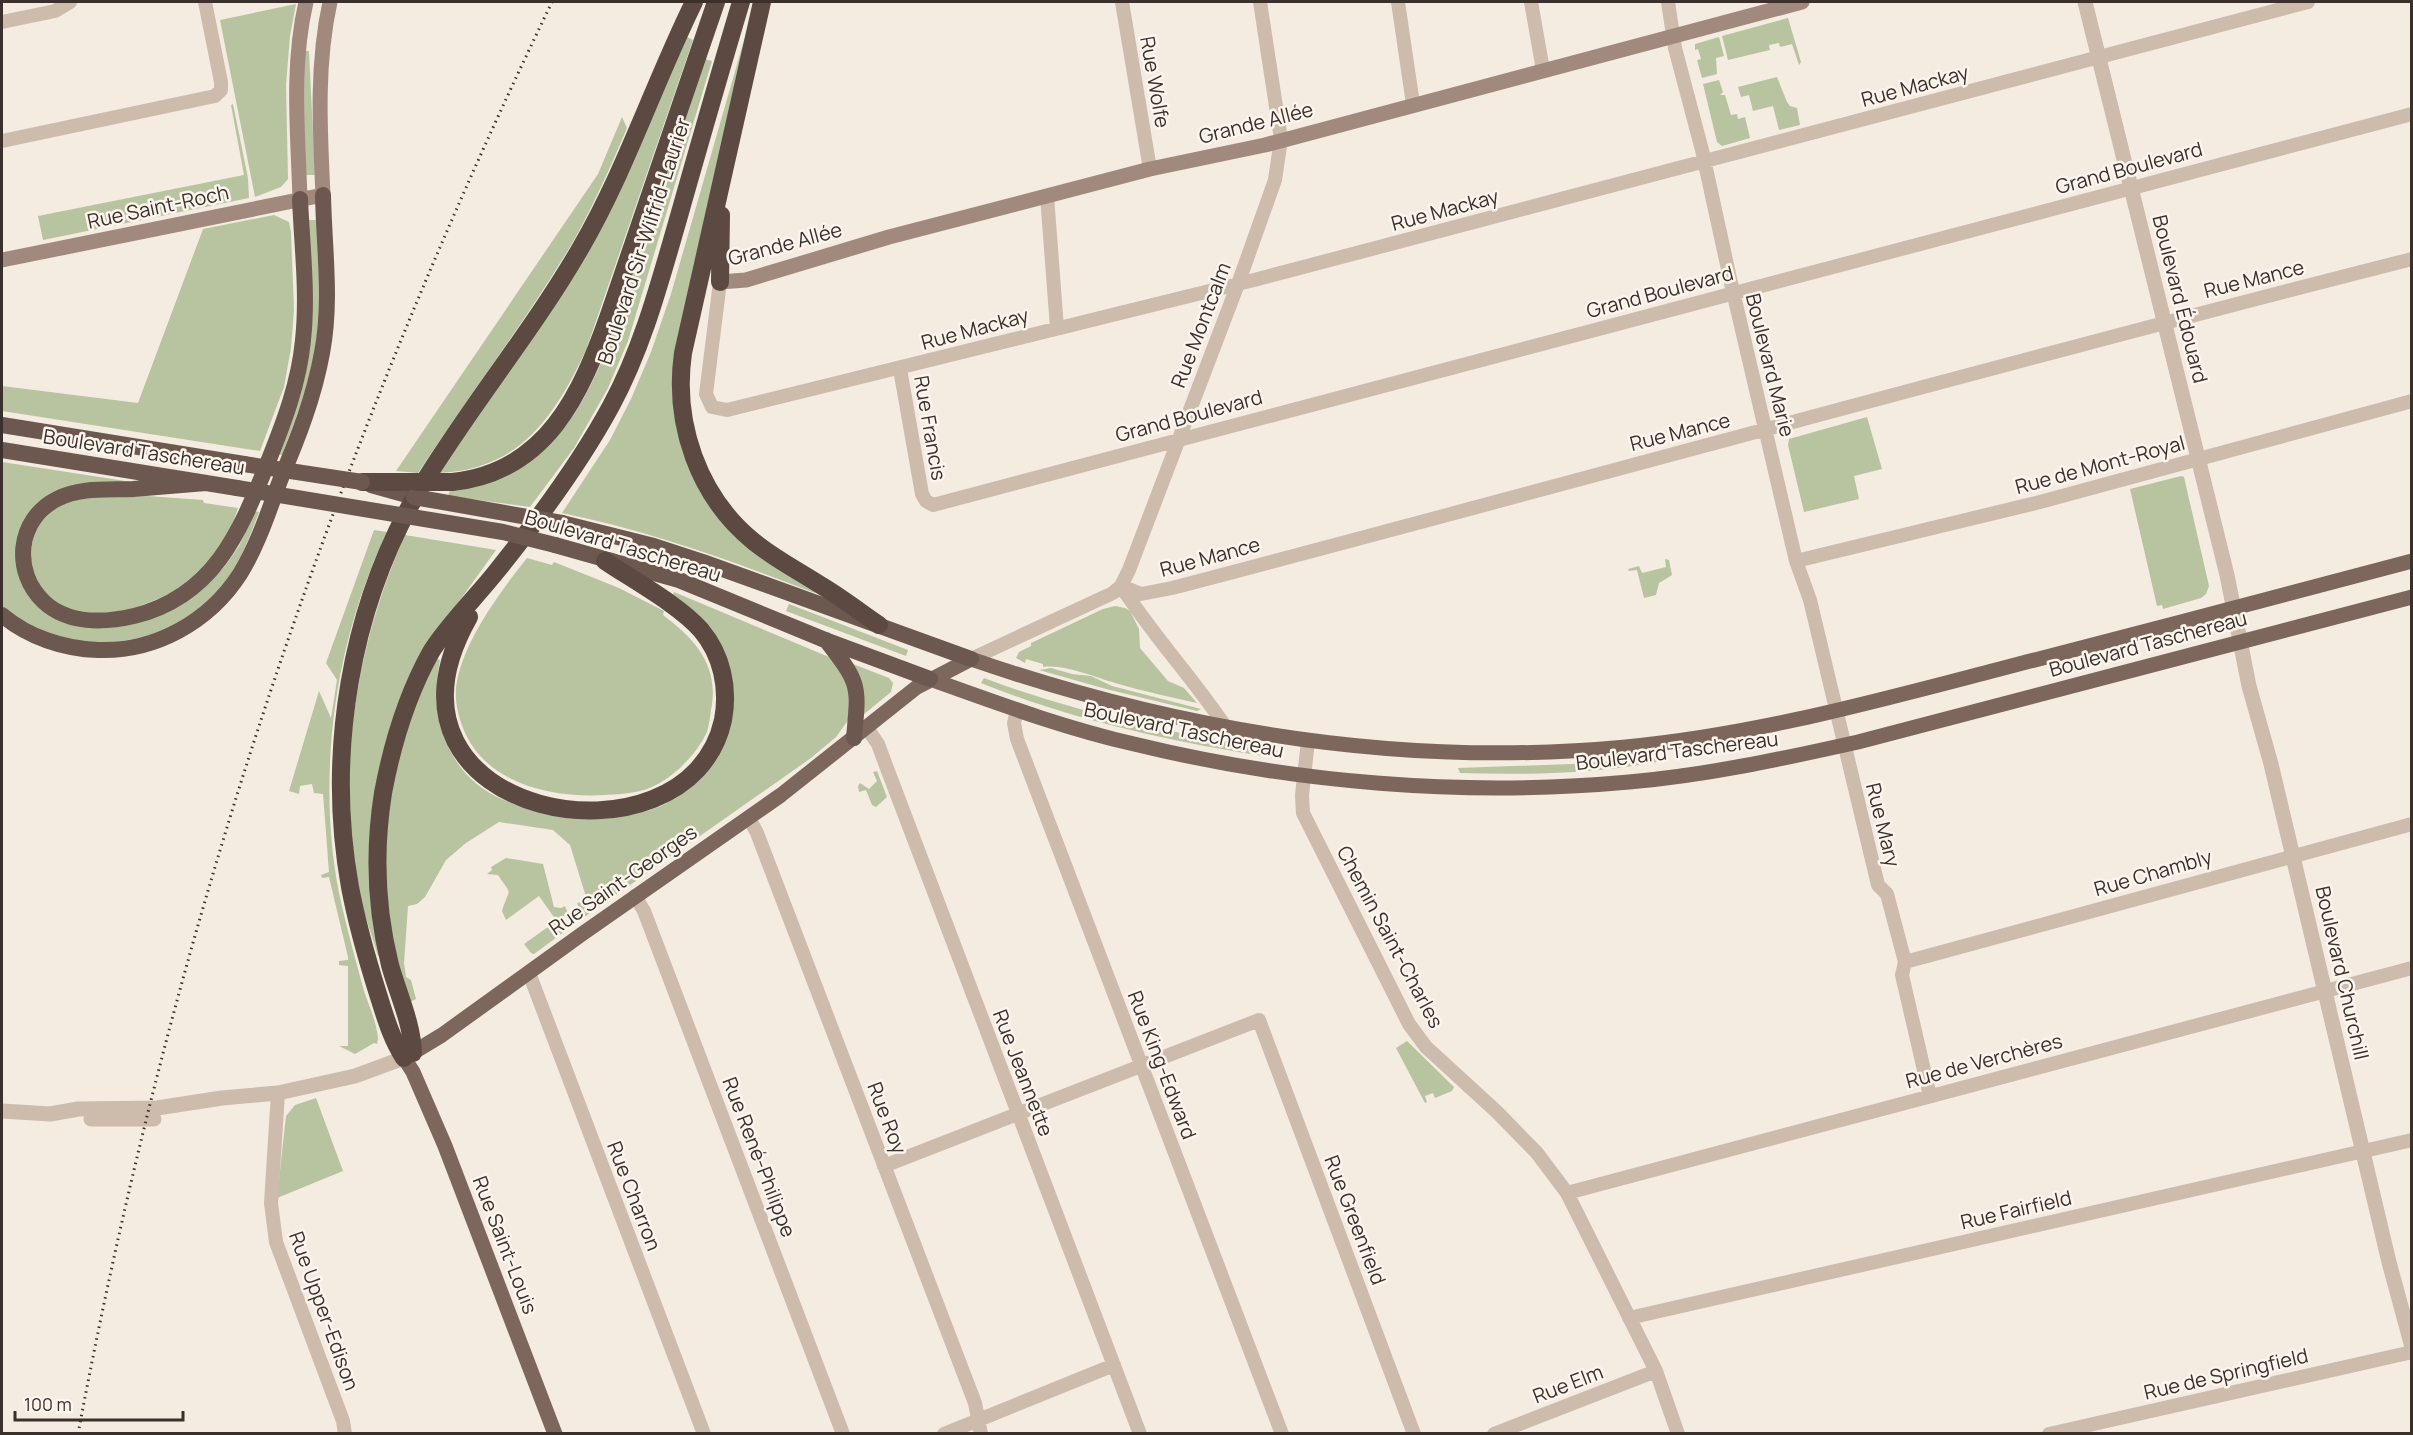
<svg xmlns="http://www.w3.org/2000/svg" width="2413" height="1435" font-family="Manrope,sans-serif">
	<style>
		.green { fill: #b8c4a0 }
		.lines { fill: none; stroke-linecap: round; stroke-linejoin: round }
		.minor { stroke: #cdbbac; stroke-width: 14 }
		.tertiary { stroke: #cdbbac; stroke-width: 15 }
		.secondary { stroke: #a18a7d; stroke-width: 15 }
		.primary { stroke: #7d675c; stroke-width: 15 }
		.trunk { stroke: #6c584f; stroke-width: 16 }
		.motorway { stroke: #5c4a42; stroke-width: 18 }
		.rail { stroke: #3b302b; stroke-width: 3; stroke-dasharray: 1.5 4.5; stroke-linecap: butt }
		.trunk-bridge { stroke: #6c584f; stroke-width: 16 }
		.motorway-bridge { stroke: #5c4a42; stroke-width: 18 }
		.labels { text-anchor: middle; stroke-width: 5; stroke-linejoin: round; paint-order: stroke }
		.street-label { font-size: 20px; fill: #3b302b; stroke: #fbf5ee }
	</style>
	<rect width="100%" height="100%" fill="#f4ebe1"/>
	<path class="green" d="M755,2L677,356L700,484L817,590L815,593C732,561 650,531 562,513L610,440L631,399L651,352L671,294Z
		M296,4L290,36L286,85L288,179L281,187L255,197L220,20Z
		M1788,18L1801,62L1799,65L1792,44L1780,47L1779,43L1769,45L1770,50L1728,60L1722,36Z
		M687,37L693,40L586,350C554,418 519,470 438,473L547,313Z
		M1719,37L1724,56L1716,58L1717,74L1702,78L1697,60L1701,59L1698,49L1695,50V44Z
		M305,51H309L315,175H306L303,115Z
		M705,59L712,61L628,341L608,388L574,448L530,507L448,496L450,490C489,486 528,468 554,439C600,390 616,320 637,258C659,191 682,125 705,59Z
		M1777,77L1787,102L1790,106L1797,108L1800,125L1779,130L1773,106L1753,111L1749,95L1741,97L1738,87Z
		M1719,80L1723,92L1720,95H1725L1731,115L1737,114L1738,119L1745,117L1750,138L1722,146L1717,142L1703,84Z
		M233,104L248,178L249,198L43,240L38,216L244,175L231,105Z
		M622,117L627,128C611,166 594,204 574,240C527,320 469,395 418,473L396,471L598,174Z
		M274,215L289,222L291,232L294,310L291,348L284,387L260,451L2,411V386L138,403L203,229Z
		M308,220H317C318,260 324,305 317,345C309,383 296,419 282,455L277,454L293,413Z
		M1867,417L1882,469L1854,476L1859,499L1804,512L1788,445L1789,439Z
		M2,462L132,482L60,490L17,564L80,626L205,586L225,566L239,546L255,511L259,512C248,541 237,573 214,596C157,653 65,658 2,607Z
		M2181,476L2184,477L2209,586L2206,594L2201,598L2163,609L2162,605L2157,606L2130,489Z
		M148,496L203,500L204,503L238,508L228,536L201,572L171,594L126,611L102,614L72,611L43,593L29,561L35,529L57,505L82,498Z
		M374,530L387,532C335,640 316,774 339,893C346,926 355,958 364,991C369,1006 377,1023 378,1039L377,1044L374,1043L355,1054L339,1046H348V966L339,965V961L348,960V957L329,877L322,878L321,875L329,872L323,794L314,793L312,784L300,786L299,794L289,791L319,691L331,718L337,680L326,663Z
		M405,535L496,550L440,628L389,741L381,956H378C370,929 359,901 355,873C338,757 358,641 405,535Z
		M527,558L552,565L554,562L619,588L664,611L663,615C695,639 720,666 711,710C710,717 709,725 707,732C697,753 678,773 658,784C642,793 623,794 605,795C551,798 485,784 463,728C458,715 455,702 456,688C461,644 500,592 527,558Z
		M1665,559L1669,560L1672,575L1659,583L1656,595L1644,598L1637,570L1629,571L1628,569L1639,566L1642,573L1666,567Z
		M674,592L829,657L848,679L849,719L836,737L811,758L583,918L577,903L582,902L586,897L570,845L553,830L499,822L466,843L446,860L425,897L417,904L408,906L404,963L406,977L411,980L416,999L408,1003L393,953L383,851L393,779L415,704L437,659L440,660C429,716 447,777 504,800C526,810 551,813 575,815C596,816 617,818 638,813C697,802 740,742 731,682C730,673 682,610 672,597Z
		M789,604L908,650L906,656L786,611Z
		M1115,606L1125,608L1130,611L1139,629L1140,648L1168,681L1184,688L1197,703C1170,697 1142,691 1115,683C1094,677 1064,664 1043,667V664L1026,659L1025,663L1016,658L1019,652L1031,646V643L1103,609Z
		M853,664L889,678L893,683L891,692L863,715L852,666Z
		M1051,668L1072,674L1091,676L1112,686L1201,709L1197,711L1106,689L1039,670Z
		M984,678C1079,714 1178,734 1278,751L1274,754L1276,758C1176,743 1075,721 981,683Z
		M1656,758L1657,762C1592,774 1526,775 1460,773L1458,768L1572,764Z
		M877,771L887,797L876,807L872,805L866,790L859,792L858,786L860,783L869,789L877,781L873,772Z
		M506,858L543,864L554,907L561,908L565,906L568,914L556,920L539,896L506,920L502,911C510,885 513,898 498,875L487,874L492,870L491,867Z
		M562,921L568,929L534,954L531,953L524,944L555,922L556,924Z
		M1407,1041L1454,1087L1452,1091L1435,1098L1433,1093L1425,1096L1427,1102L1425,1103L1396,1048Z
		M316,1098L343,1171L277,1198L286,1116L295,1105Z"/>
	<g class="lines">
		<path class="minor" d="M1122,2L1150,169
			M1398,2L1413,104
			M1531,2L1543,70
			M1668,2L1675,48L1702,150L1731,283L1796,561L1810,600L1878,885L1887,894L1905,962L1902,975L1930,1096
			M2,22L55,11L70,2
			M2,141L215,96L221,90V82L205,2
			M1047,196L1057,328
			M720,282L706,394L712,407L727,410L1258,279L2308,2
			M900,369L922,494L926,501L933,505L2412,114
			M1796,561L2040,502L2412,401
			M1121,586L1141,594L1172,588C1585,480 1997,364 2412,259
			M1121,586C1153,636 1194,679 1227,729
			M971,659L1113,593L1121,586L1129,570L1238,284L1275,180L1281,139L1260,2
			M1017,710L1014,723L1017,739L1282,1434
			M867,728L878,744L885,763L1140,1434
			M1308,741L1302,795L1303,813L1409,1024L1426,1047L1497,1112L1537,1153L1567,1193L1656,1371L1678,1434
			M749,818L757,833L975,1403L981,1434
			M635,896L644,911L843,1434
			M1905,962L2412,824
			M529,973L704,1434
			M278,1093L271,1203L276,1242L343,1421L345,1434
			M884,1166L1259,1020L1414,1434
			M1567,1193L2412,968
			M1629,1318L2412,1140
			M944,1434L1114,1365
			M1494,1434L1656,1371
			M2049,1434L2412,1352"/>
		<path class="tertiary" d="M2085,2L2227,575L2249,686L2271,764L2389,1262L2412,1347
			M2,1111L50,1114L78,1109L157,1108L222,1098L278,1093L355,1076L404,1058
			M91,1119H154"/>
		<path class="secondary" d="M300,199C298,133 291,67 306,2
			M2,260L323,195C320,130 316,66 330,2
			M720,282L746,280L889,237L1150,169L1265,145L1802,2"/>
		<path class="primary" d="M930,679C997,703 1064,728 1134,744C1294,783 1464,797 1629,782C1707,775 1782,759 1858,742L2412,597
			M555,1434L445,1146L413,1072L404,1058L442,1035L582,934L781,795L917,687L971,659C1183,732 1401,768 1626,747C1753,735 1873,702 1996,670C2135,634 2273,598 2412,561"/>
		<path class="trunk" d="M2,425L244,464
			M2,450L237,488
			M206,483C182,485 157,487 133,489C108,490 80,487 57,499C17,519 12,572 44,602C68,624 104,623 134,616C215,596 240,531 268,462C284,422 299,383 303,340C308,294 302,246 300,199
			M371,485L414,497
			M562,523L654,546L703,562L971,659
			M555,545L679,580L825,640L930,679
			M2,615C28,637 64,649 98,650C155,652 209,622 240,574C258,545 269,510 281,478C298,438 314,397 322,353C332,301 324,248 323,195
			M826,640C860,684 859,684 854,738"/>
		<path class="motorway" d="M762,2L683,353C673,423 698,496 753,541C775,559 799,571 822,586C842,598 860,612 879,625
			M720,282L721,215
			M362,482H416
			M452,482C547,472 581,394 609,315L716,2
			M469,617C354,820 689,878 723,720C729,688 722,655 701,630C679,605 633,580 605,561
			M413,1053C412,1023 398,994 390,965C376,909 374,850 383,793C392,745 407,695 431,652C446,627 477,596 496,572C538,520 579,465 611,406C642,349 659,285 677,223C698,149 719,75 741,2
			M404,1058C391,1038 385,1016 378,994C367,959 357,924 350,887C326,754 350,607 419,490C469,407 532,332 580,249C626,170 654,83 694,2"/>
		<path class="rail" d="M78,1434C172,932 330,461 552,2"/>
		<path class="trunk-bridge" d="M244,464L362,482
			M237,488L503,532L555,545
			M414,497L562,523"/>
		<path class="motorway-bridge" d="M416,482H452"/>
	</g>
	<g class="labels">
		<g class="street-label">
			<text transform="translate(1155 82) rotate(80)" y="7">Rue Wolfe</text>
			<text transform="translate(1915 86) rotate(-15)" y="7">Rue Mackay</text>
			<text transform="translate(1256 123) rotate(-14)" y="7">Grande Allée</text>
			<text transform="translate(2129 168) rotate(-15)" y="7">Grand Boulevard</text>
			<text transform="translate(158 207) rotate(-12)" y="7">Rue Saint-Roch</text>
			<text transform="translate(1445 210) rotate(-15)" y="7">Rue Mackay</text>
			<text transform="translate(644 241) rotate(-72)" y="7">Boulevard Sir-Wilfrid-Laurier</text>
			<text transform="translate(785 244) rotate(-15)" y="7">Grande Allée</text>
			<text transform="translate(2254 279) rotate(-14)" y="7">Rue Mance</text>
			<text transform="translate(1660 292) rotate(-15)" y="7">Grand Boulevard</text>
			<text transform="translate(2180 299) rotate(76)" y="7">Boulevard Édouard</text>
			<text transform="translate(1201 325) rotate(-69)" y="7">Rue Montcalm</text>
			<text transform="translate(975 329) rotate(-15)" y="7">Rue Mackay</text>
			<text transform="translate(1770 365) rotate(76)" y="7">Boulevard Marie</text>
			<text transform="translate(1189 416) rotate(-15)" y="7">Grand Boulevard</text>
			<text transform="translate(930 428) rotate(80)" y="7">Rue Francis</text>
			<text transform="translate(1680 432) rotate(-14)" y="7">Rue Mance</text>
			<text transform="translate(144 452) rotate(9)" y="7">Boulevard Taschereau</text>
			<text transform="translate(2100 465) rotate(-15)" y="7">Rue de Mont-Royal</text>
			<text transform="translate(623 546) rotate(17)" y="7">Boulevard Taschereau</text>
			<text transform="translate(1210 557) rotate(-15)" y="7">Rue Mance</text>
			<text transform="translate(2148 644) rotate(-15)" y="7">Boulevard Taschereau</text>
			<text transform="translate(1184 730) rotate(12)" y="7">Boulevard Taschereau</text>
			<text transform="translate(1677 751) rotate(-7)" y="7">Boulevard Taschereau</text>
			<text transform="translate(1883 825) rotate(76)" y="7">Rue Mary</text>
			<text transform="translate(2153 873) rotate(-16)" y="7">Rue Chambly</text>
			<text transform="translate(623 880) rotate(-35)" y="7">Rue Saint-Georges</text>
			<text transform="translate(1390 937) rotate(62)" y="7">Chemin Saint-Charles</text>
			<text transform="translate(2342 973) rotate(77)" y="7">Boulevard Churchill</text>
			<text transform="translate(1984 1061) rotate(-15)" y="7">Rue de Verchères</text>
			<text transform="translate(1162 1065) rotate(69)" y="7">Rue King-Edward</text>
			<text transform="translate(1023 1073) rotate(69)" y="7">Rue Jeannette</text>
			<text transform="translate(887 1118) rotate(69)" y="7">Rue Roy</text>
			<text transform="translate(759 1157) rotate(69)" y="7">Rue René-Philippe</text>
			<text transform="translate(634 1196) rotate(69)" y="7">Rue Charron</text>
			<text transform="translate(2016 1210) rotate(-13)" y="7">Rue Fairfield</text>
			<text transform="translate(1355 1220) rotate(69)" y="7">Rue Greenfield</text>
			<text transform="translate(505 1245) rotate(69)" y="7">Rue Saint-Louis</text>
			<text transform="translate(324 1311) rotate(70)" y="7">Rue Upper-Edison</text>
			<text transform="translate(2226 1374) rotate(-13)" y="7">Rue de Springfield</text>
			<text transform="translate(1568 1384) rotate(-21)" y="7">Rue Elm</text>
		</g>
	</g>
	<rect width="2413" height="1435" fill="none" stroke="#3b302b" stroke-width="6"/>
	<path d="M15 1411v9h168v-9" fill="none" stroke="#3b302b" stroke-width="3"/>
	<text x="24" y="1411" font-size="18" fill="#3b302b" stroke="#fbf5ee" stroke-width="4.5" paint-order="stroke">100 m</text>
</svg>
